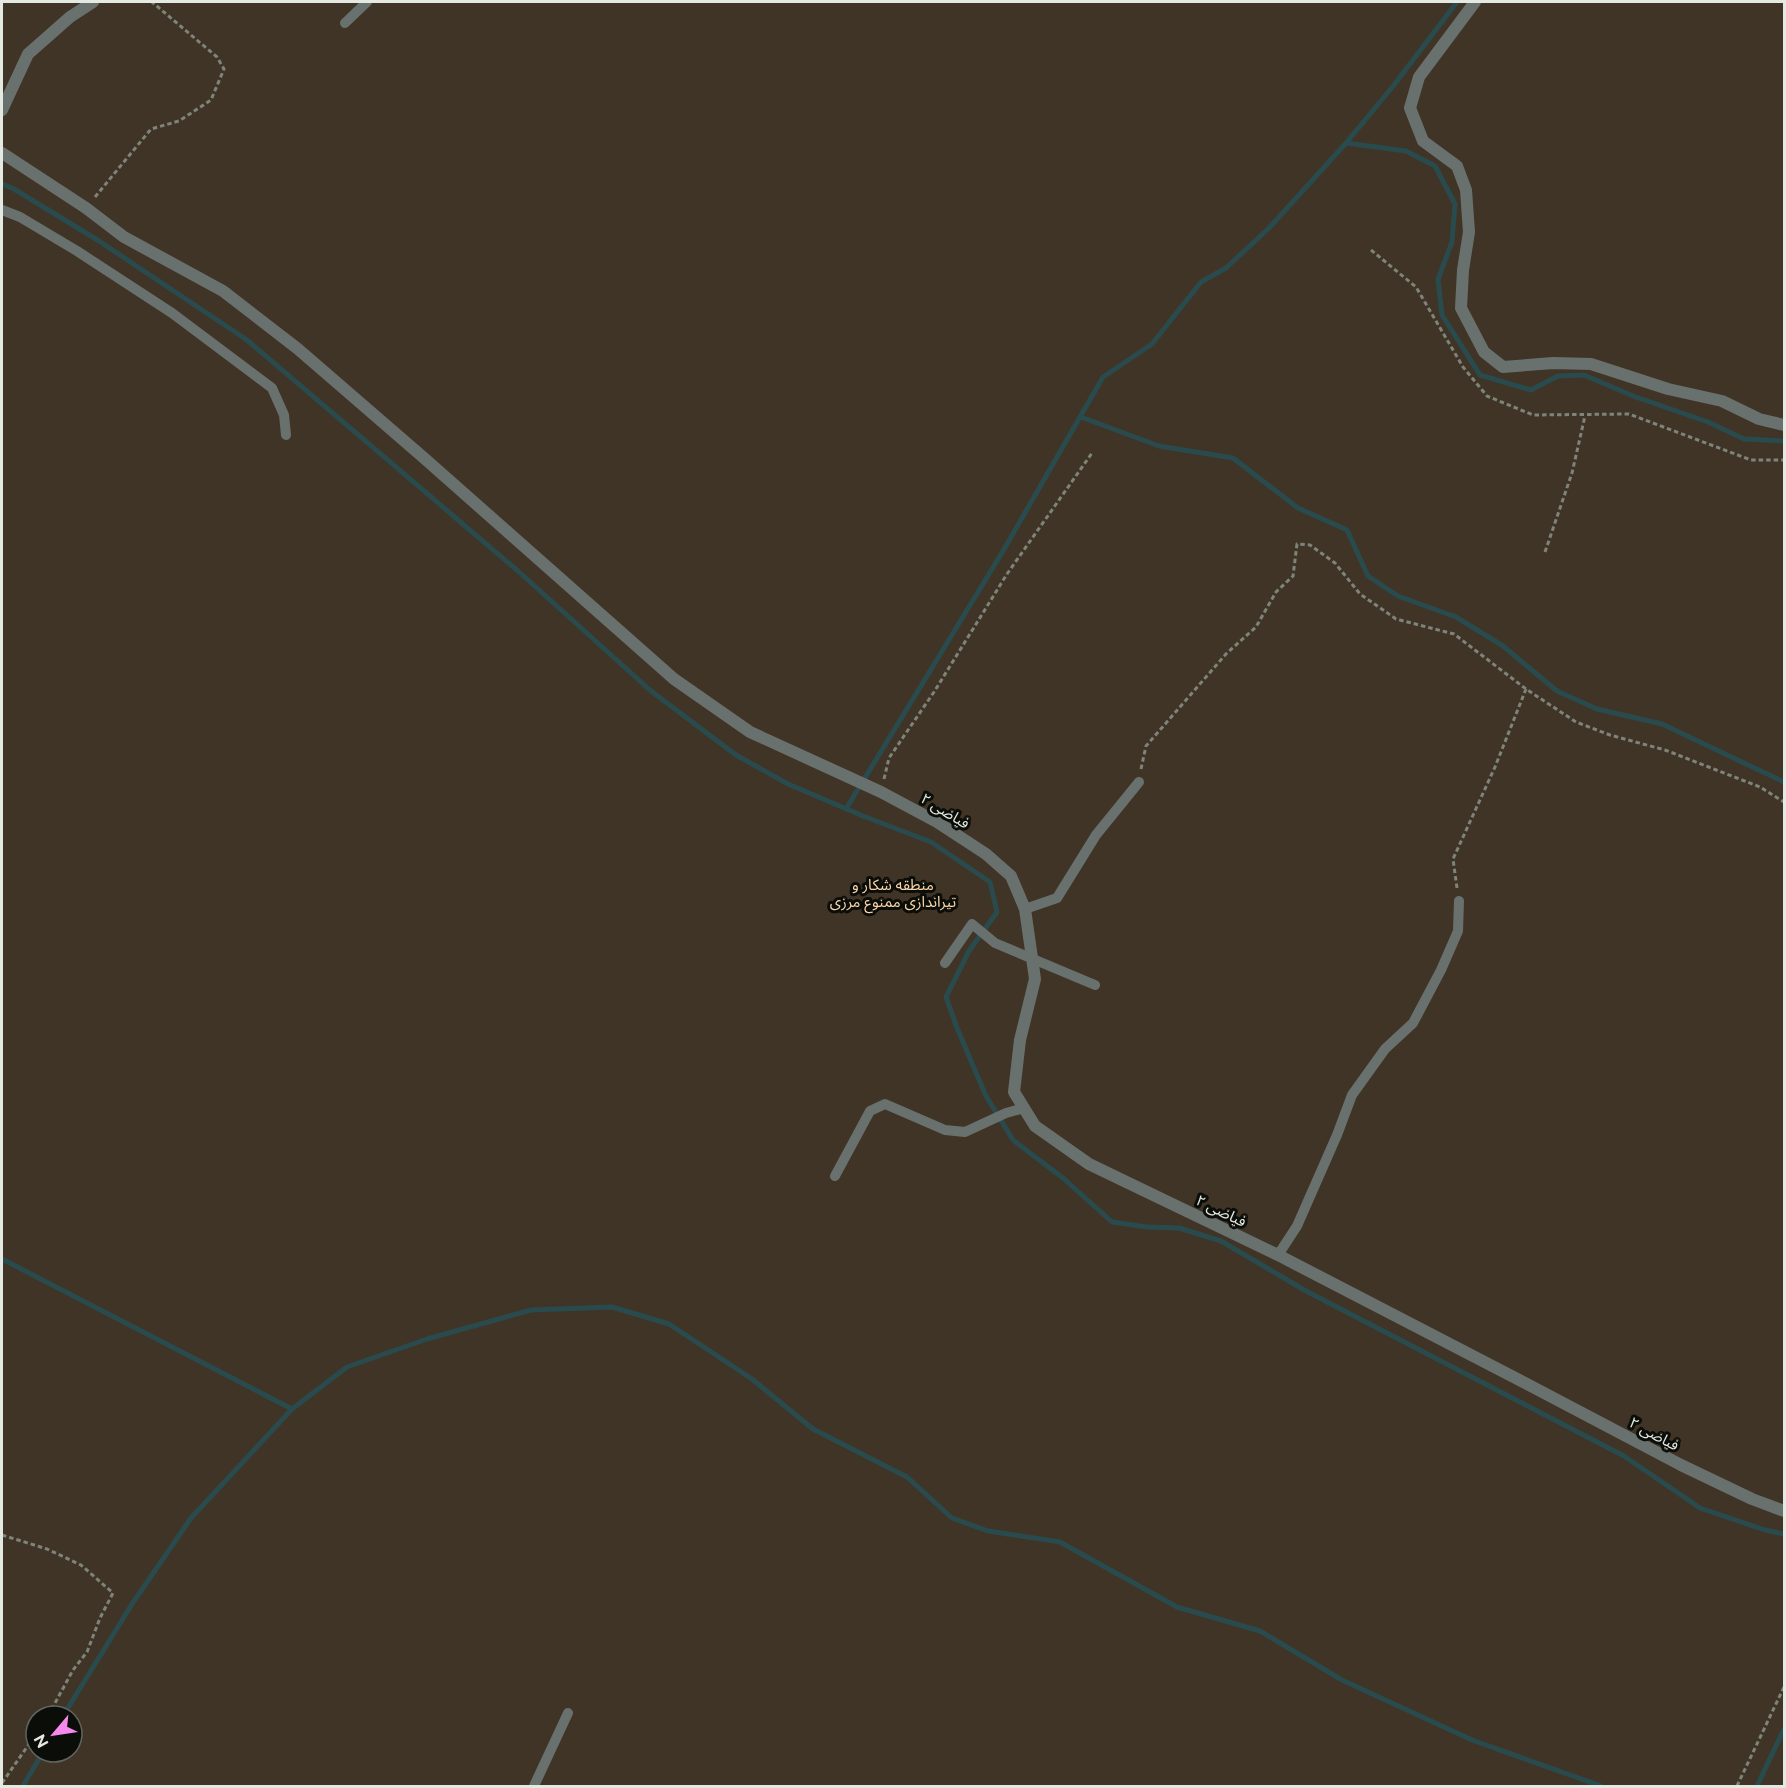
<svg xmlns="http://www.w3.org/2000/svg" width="1786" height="1788" font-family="Raleway,'Noto Sans Arabic',sans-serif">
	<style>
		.green { fill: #403426; fill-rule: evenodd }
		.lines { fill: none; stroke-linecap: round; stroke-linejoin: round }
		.stream { stroke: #294b4d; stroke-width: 5 }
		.path { stroke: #7e847a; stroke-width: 3; stroke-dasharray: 4.5 3; stroke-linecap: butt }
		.lane { stroke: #69716e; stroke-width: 10 }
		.street { stroke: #69716e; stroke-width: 12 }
		.labels { text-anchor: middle; stroke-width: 6; stroke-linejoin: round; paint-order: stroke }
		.street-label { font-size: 15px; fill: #e4e9e1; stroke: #0a0d08 }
		.park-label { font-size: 15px; fill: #fbd5aa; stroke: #0a0d08 }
	</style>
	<rect width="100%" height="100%" fill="#1e2519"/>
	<path class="green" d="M2,2H1784V1786H2ZM36,1716H72V1752H36Z"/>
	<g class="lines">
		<path class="stream" d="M1346,143L1406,151L1435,166L1455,204L1452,242L1438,279L1442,315L1480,375L1531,390L1558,376L1584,375L1633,396L1708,422L1744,439L1784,441
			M2,184L14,189L99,241L247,340L518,571L651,691L736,755L788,784L863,816L931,842L990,882L997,912L969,951L946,997L957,1028L986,1096L1013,1140L1063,1178L1112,1222L1147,1227L1179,1228L1221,1241L1306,1291L1624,1456L1700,1508L1765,1530L1784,1534
			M1081,417L1159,446L1233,458L1298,508L1347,530L1368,576L1398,596L1456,617L1503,646L1557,691L1597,709L1662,724L1784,782
			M846,809L1003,551L1103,377L1152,344L1201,282L1226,268L1269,228L1346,143L1394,85L1457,2
			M2,1259L292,1409
			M63,1716L132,1604L191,1518L292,1409L347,1367L427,1339L531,1310L612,1307L669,1324L752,1379L813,1429L907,1477L952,1518L988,1531L1060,1542L1177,1607L1260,1631L1342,1680L1472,1740L1601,1786
			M23,1786L43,1752
			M1757,1786L1784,1729"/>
		<path class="path" d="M95,197L151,129L179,121L211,100L224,69L217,57L152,2
			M1371,250L1416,287L1463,367L1487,396L1533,415L1629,414L1751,460H1784
			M1545,552L1572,473L1585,416
			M1141,769L1146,746L1226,654L1256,627L1276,592L1293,576L1297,544L1310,545L1335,563L1360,594L1396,619L1454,634L1526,689L1576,722L1610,735L1665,750L1760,787L1784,802
			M884,779L889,758L934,692L1007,574L1092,453
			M1457,888L1453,859L1495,767L1526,689
			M2,1535L47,1549L81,1565L113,1593L100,1618L87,1652L73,1670L48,1716
			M2,1783L36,1734
			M1737,1786L1784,1687"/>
		<path class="lane" d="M345,23L367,2
			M2,210L20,217L77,251L172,313L272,388L284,415L286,435
			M1025,909L1057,898L1096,835L1139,782
			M945,963L972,924L995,943L1095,985
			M835,1176L870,1111L885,1104L945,1130L965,1132L1006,1113L1024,1108
			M1278,1255L1297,1226L1337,1135L1352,1095L1385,1049L1413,1023L1441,970L1458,931L1459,901
			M534,1786L568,1713"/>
		<path class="street" d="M1475,2L1419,77L1410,108L1423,141L1457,166L1466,190L1469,232L1463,270L1461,308L1484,352L1503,367L1553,363L1591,364L1668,389L1722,401L1759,419L1784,425
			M2,110L28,54L70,17L93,2
			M2,153L86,208L124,237L223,291L298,349L424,458L674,679L750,732L881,792L937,822L986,854L1011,876L1025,909L1035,979L1020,1040L1014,1092L1035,1126L1089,1164L1278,1255L1527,1384L1681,1465L1752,1499L1784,1511"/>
	</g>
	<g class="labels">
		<g class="street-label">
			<text transform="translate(945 811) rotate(31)" y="5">فیاضی ۲</text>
			<text transform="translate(1221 1211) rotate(26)" y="5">فیاضی ۲</text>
			<text transform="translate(1654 1434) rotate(28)" y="5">فیاضی ۲</text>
		</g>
		<g class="park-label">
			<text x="893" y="890">منطقه شکار و<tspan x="893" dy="17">تیراندازی ممنوع مرزی</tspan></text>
		</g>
	</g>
	<rect width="1786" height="1788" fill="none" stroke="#e4e9e1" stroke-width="6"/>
	<g transform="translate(54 1734) rotate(241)"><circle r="28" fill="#0a0d08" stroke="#61655f" stroke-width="1.5"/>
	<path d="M0-4.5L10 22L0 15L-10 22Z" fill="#f788ec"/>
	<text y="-9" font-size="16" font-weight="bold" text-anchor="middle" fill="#e4e9e1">N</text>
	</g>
</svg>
